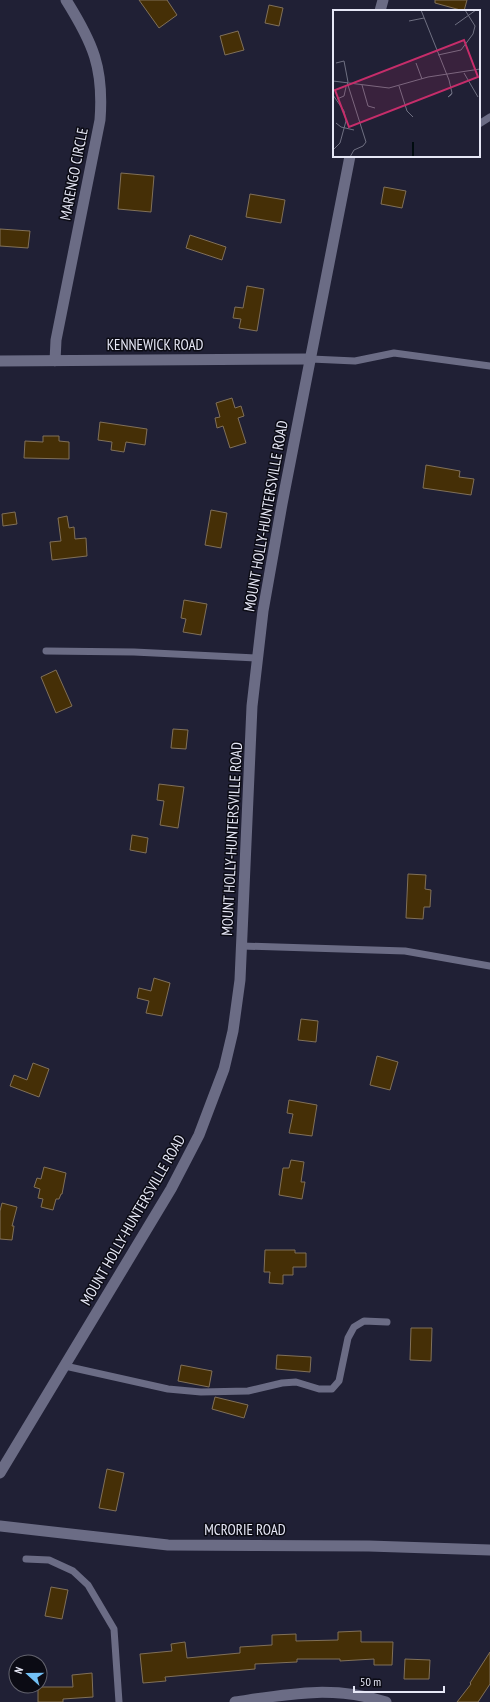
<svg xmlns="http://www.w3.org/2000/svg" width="490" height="1702" font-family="'PT Sans Narrow',sans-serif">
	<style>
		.building { fill: #452f06; stroke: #807059 }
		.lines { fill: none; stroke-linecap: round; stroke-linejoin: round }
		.service { stroke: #6b6c85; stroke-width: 7 }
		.minor { stroke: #6b6c85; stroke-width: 11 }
		.secondary { stroke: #6b6c85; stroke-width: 11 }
		.labels { text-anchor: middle; stroke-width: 3; stroke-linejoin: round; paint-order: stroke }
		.street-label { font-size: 15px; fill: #e6e7f6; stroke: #0b0b14 }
		.inset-river { fill: none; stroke: #000b0f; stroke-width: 2 }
		.inset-road { fill: none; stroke: #6f7082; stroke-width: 1 }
		.view { fill: #c62d6a; fill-opacity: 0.15; stroke: #c62d6a; stroke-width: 2 }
		.inset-edge { fill: none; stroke: #e6e7f6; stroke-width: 2 }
	</style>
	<rect width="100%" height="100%" fill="#202035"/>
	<path class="building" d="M139,0H167L177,15L159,28Z
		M435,0H467L464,11L435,3Z
		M269,5L283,8L279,26L265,23Z
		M238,31L244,50L225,55L220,36Z
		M121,173L154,176L151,212L118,209Z
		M384,187L406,191L402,208L381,204Z
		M250,194L285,200L281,223L246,217Z
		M0,229L30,231L28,248L0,246Z
		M190,235L226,247L222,260L186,248Z
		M247,286L264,289L257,331L239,328L241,319L233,318L235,307L243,308Z
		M232,398L235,408L241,406L244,416L238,418L246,443L230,448L223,426L217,428L215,418L220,417L216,403Z
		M100,422L147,429L145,445L126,442L124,452L111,450L112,442L98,440Z
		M43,436H59V441L69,442V459L24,458L25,441L43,442Z
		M426,465L460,471L459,477L474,479L471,495L423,488Z
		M211,510L227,513L221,548L205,545Z
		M15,512L17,524L3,526L2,514Z
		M67,516L69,528L74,527L75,539L86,538L87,556L52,560L50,542L61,541L58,518Z
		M184,600L207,604L201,635L183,632L186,619L181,618Z
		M56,670L72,706L56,713L41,677Z
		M173,729L188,730L186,749L171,748Z
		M159,784L184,787L178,828L160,825L164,801L157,800Z
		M132,835L148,838L146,853L130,850Z
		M408,874L426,875L425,889L431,890L430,907H424L423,919L406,918Z
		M154,978L170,983L162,1016L146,1013L149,1001L137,998L139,988L151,991Z
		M301,1019L318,1021L316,1042L298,1040Z
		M377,1056L398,1062L390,1090L370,1085Z
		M33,1063L49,1069L39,1097L10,1086L14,1075L27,1080Z
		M289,1100L317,1105L312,1136L289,1133L293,1114L287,1113Z
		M291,1160L304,1162L301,1182H305L302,1199L279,1195L283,1168H289Z
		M44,1167L66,1173L62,1194H61L59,1199H56L53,1210L41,1207L43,1199L38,1198L40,1189L34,1187L37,1178L41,1179Z
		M2,1203L17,1207L12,1226H14L12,1240L0,1239V1211Z
		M265,1250H295V1253H306V1267H293V1275H283V1284L269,1283L270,1272H264Z
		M411,1328H432L431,1361L410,1360Z
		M277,1355L311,1357L310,1372L276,1369Z
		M181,1365L212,1371L209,1387L178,1381Z
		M215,1397L248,1405L244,1418L212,1409Z
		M107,1469L124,1473L116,1511L99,1508Z
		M51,1587L68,1590L62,1619L45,1616Z
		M361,1631V1642H393L392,1665H374V1659L340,1661V1659H297V1662L255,1664V1669L165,1677L166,1681L143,1683L140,1654L172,1651L171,1644L185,1642L187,1658L240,1653V1647L272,1645V1635L296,1634V1641L338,1640V1632Z
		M490,1652V1684L478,1702H457L471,1684L470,1683Z
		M405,1659L430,1660L429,1679H404Z
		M92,1673L93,1697L63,1699V1702H38V1687H73L72,1675Z"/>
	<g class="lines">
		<path class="service" d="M479,124L490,117
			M311,359L355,361L394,353L490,366
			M46,651L134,652L258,658
			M242,946L405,951L490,966
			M65,1366L168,1389L201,1392L248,1391L282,1383L296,1382L319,1389H332L339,1381L348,1338L354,1327L364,1321L387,1322
			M26,1559L49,1560L73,1571L88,1585L114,1629L119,1702"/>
		<path class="minor" d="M0,361L311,359
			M55,361L56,340L100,120C104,68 93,43 66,0
			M0,1526L168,1545L369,1546L490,1550
			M235,1702C289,1694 332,1685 386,1702"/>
		<path class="secondary" d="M380,11L383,0
			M0,1473L171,1189L199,1135L224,1069L233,1031L240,980L252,706L263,611L282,504L350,156"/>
	</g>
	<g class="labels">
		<g class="street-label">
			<text transform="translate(74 174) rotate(-79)" y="5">MARENGO CIRCLE</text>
			<text x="155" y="350">KENNEWICK ROAD</text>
			<text transform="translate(266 516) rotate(-80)" y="5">MOUNT HOLLY-HUNTERSVILLE ROAD</text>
			<text transform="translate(232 839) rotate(-87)" y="5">MOUNT HOLLY-HUNTERSVILLE ROAD</text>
			<text transform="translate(133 1220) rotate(-60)" y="5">MOUNT HOLLY-HUNTERSVILLE ROAD</text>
			<text x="245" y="1535">MCRORIE ROAD</text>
		</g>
	</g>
	<g transform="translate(333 10)">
		<rect width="147" height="147" fill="#202035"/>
		<path class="inset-river" d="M80,132V147"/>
		<path class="inset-road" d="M88,0L116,70L119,83L115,87L118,85L119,83M76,11L91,8M122,15L143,0M105,45L128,40L140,24L142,16L132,0M3,53L11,51L15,72M83,53L89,69M131,63L145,87M0,71L56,78L95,67L147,59M14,72L33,132L30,136L21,140L17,147M29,75L35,96L42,98M66,76L74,101L80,107M0,85L11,101L13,111L7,133L0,140M4,89L11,86L13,77M3,113L8,117L21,120"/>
		<path class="view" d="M131,30L145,67L16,117L2,80Z"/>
		<rect width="147" height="147" class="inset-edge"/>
	</g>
	<g transform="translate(28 1674) rotate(291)"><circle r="19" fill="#0b0b14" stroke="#63636e"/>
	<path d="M0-3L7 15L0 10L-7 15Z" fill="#73c1f6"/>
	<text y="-6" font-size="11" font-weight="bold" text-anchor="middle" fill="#e6e7f6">N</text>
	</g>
	<path d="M354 1686v6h90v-6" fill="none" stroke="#e6e7f6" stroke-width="2"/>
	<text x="360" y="1686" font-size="12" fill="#e6e7f6" stroke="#0b0b14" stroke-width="3" paint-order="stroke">50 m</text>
</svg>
